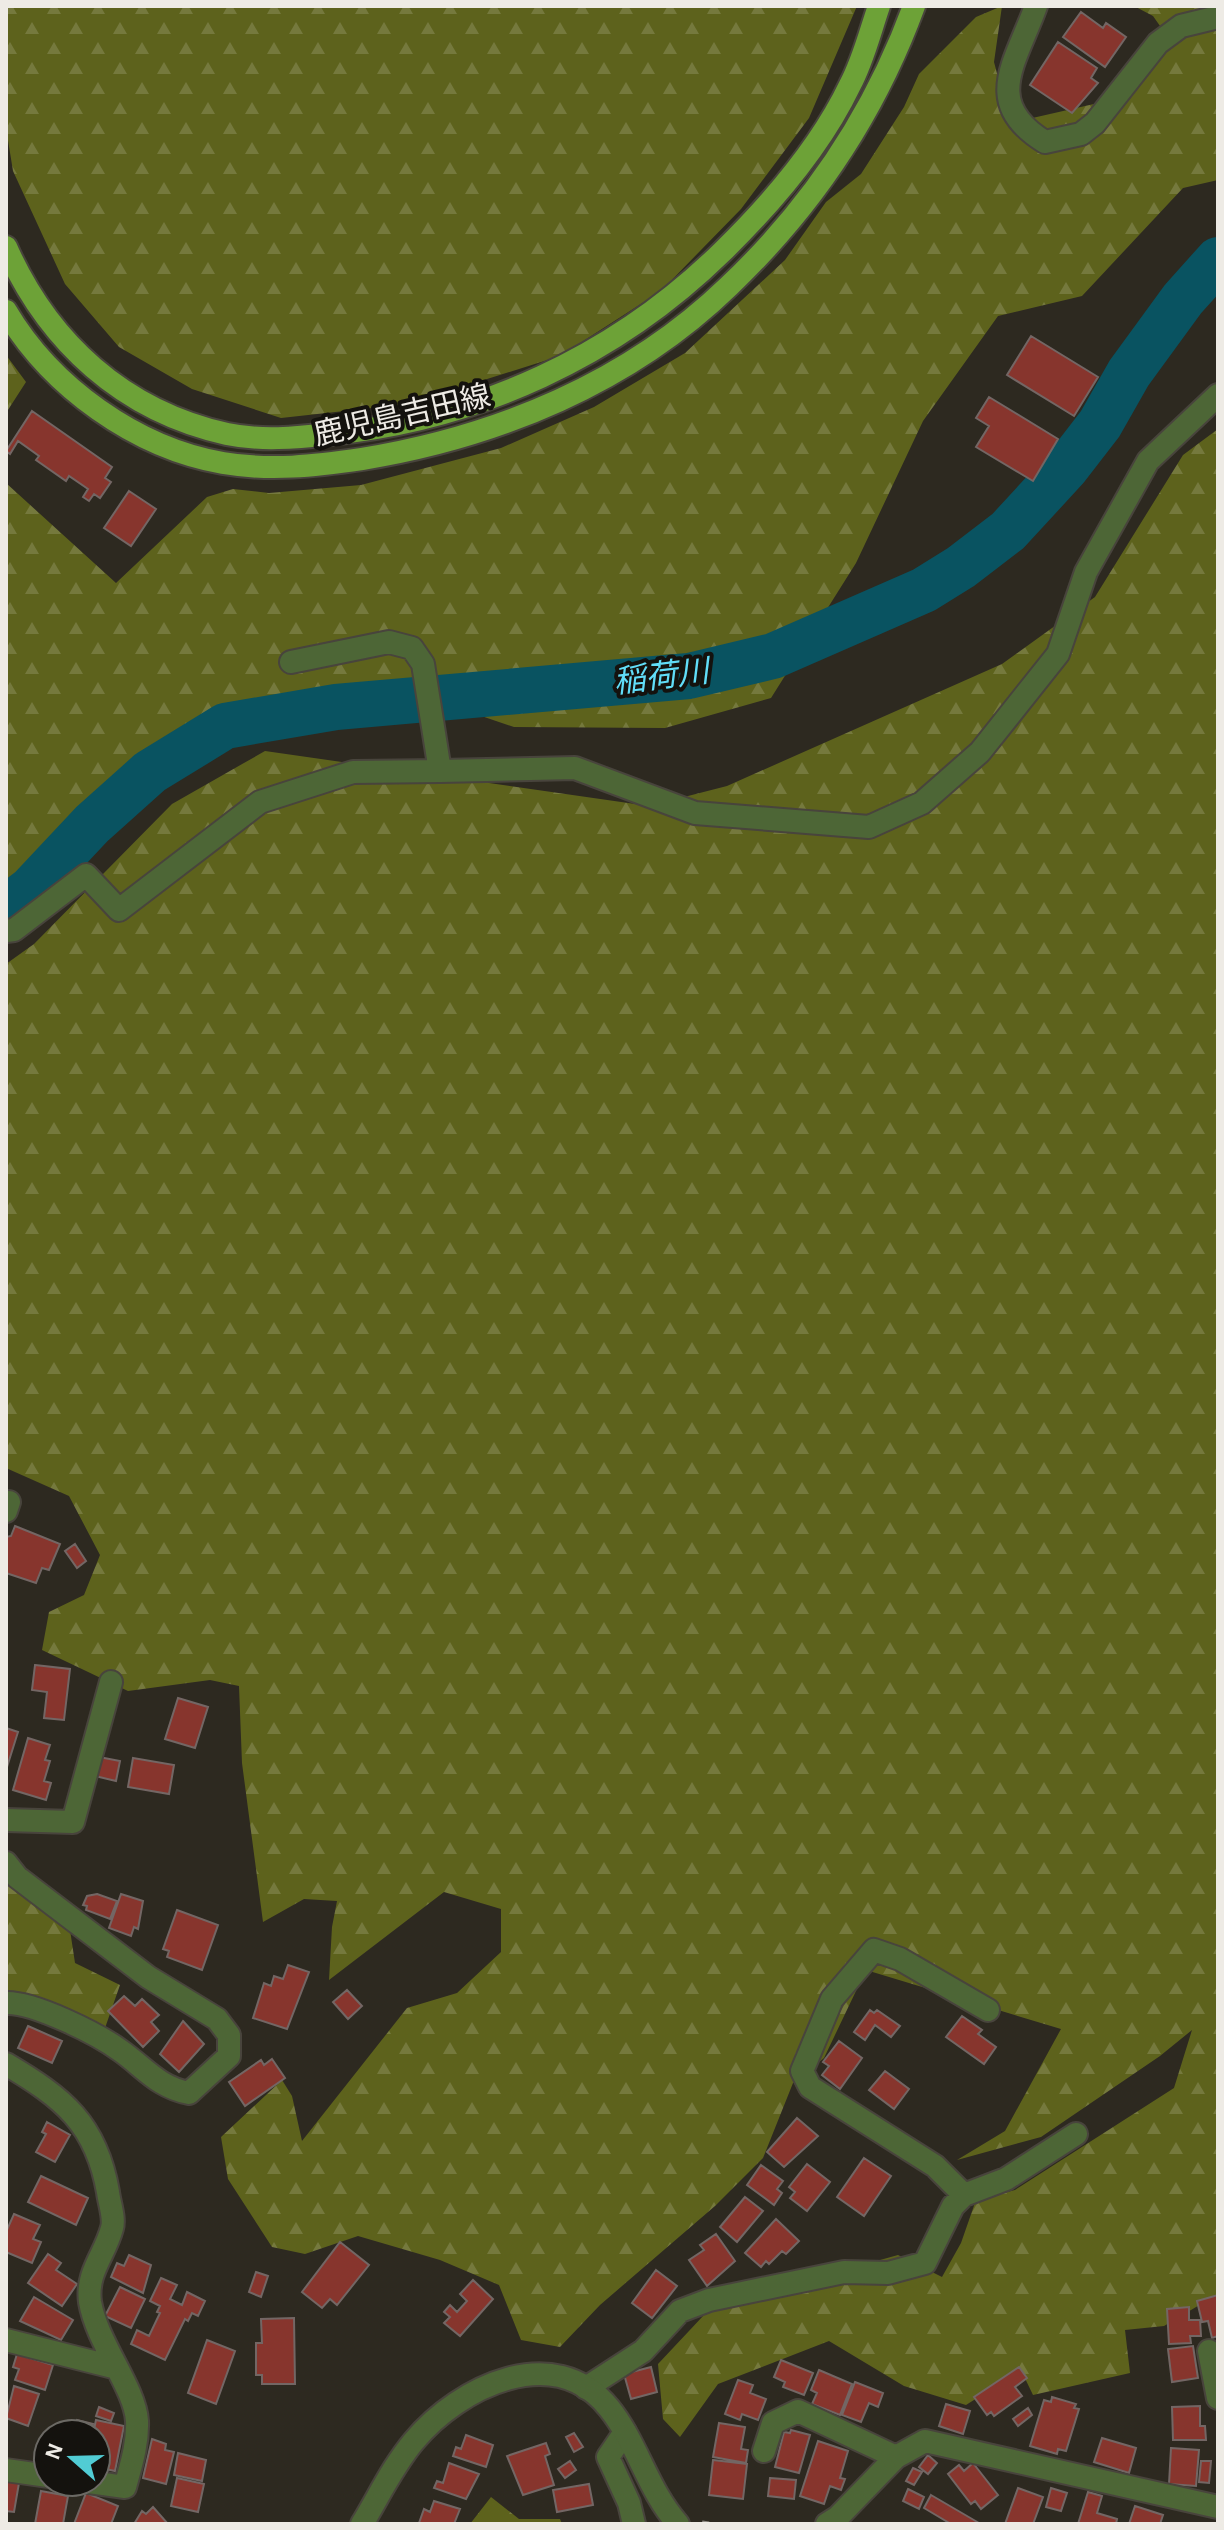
<svg xmlns="http://www.w3.org/2000/svg" width="1224" height="2530" font-family="'Alegreya Sans','Noto Sans JP',sans-serif">
	<style>
		.forest { fill: url(#forest-firs) }
		.lines { fill: none; stroke-linecap: round; stroke-linejoin: round }
		.river { stroke: #095361; stroke-width: 46 }
		.building { fill: #87352d; stroke: #736664; stroke-width: 2 }
		.minor-casing { stroke: #48443c; stroke-width: 26 }
		.tertiary-casing { stroke: #48443c; stroke-width: 26 }
		.primary-casing { stroke: #48443c; stroke-width: 26 }
		.path { stroke: #8c8981; stroke-width: 5; stroke-dasharray: 8 4; stroke-linecap: butt }
		.minor { stroke: #4d6636; stroke-width: 22 }
		.tertiary { stroke: #4d6636; stroke-width: 22 }
		.primary { stroke: #6da237; stroke-width: 22 }
		.labels { text-anchor: middle; stroke-width: 8; stroke-linejoin: round; paint-order: stroke }
		.street-label { font-size: 30px; fill: #eeebe5; stroke: #14120e }
		.water-label { font-size: 32px; font-style: italic; fill: #61ddf8; stroke: #14120e }
	</style>
	<defs>
		<pattern id="forest-firs" width="22" height="20" patternUnits="userSpaceOnUse" patternTransform="scale(2)"><rect width="22" height="20" fill="#5d621c"/><path d="M5 1l3.5 6h-7zM16 11l3.5 6h-7z" fill="#75793d"/></pattern>
	</defs>
	<rect width="100%" height="100%" fill="#2d2920"/>
	<path class="forest" d="M6,6H857L809,118L741,209L661,291L560,356L408,404L281,418L192,389L119,347L65,284L13,171L6,128Z
		M1002,6L994,62L1010,123L1107,101L1172,43L1153,16L1134,6H1218V180L1183,188L1082,296L998,316L923,421L856,563L771,698L665,728L514,727L387,684L282,695L173,743L12,887L6,885V483L116,583L207,497L233,489L269,493L361,485L501,448L594,407L685,353L785,260L826,202L861,174L904,107L919,74L976,17Z
		M6,355L26,382L6,413Z
		M1218,429V2294L1164,2326L1125,2330L1130,2373L1033,2395L1021,2370L966,2405L904,2386L829,2341L718,2384L680,2437L663,2419L658,2364L704,2315L776,2289L898,2255L942,2277L961,2243L976,2200L1015,2190L1174,2088L1192,2030L1160,2056L1041,2137L957,2160L1005,2131L1061,2029L866,1970L824,2058L793,2083L763,2158L715,2206L600,2305L560,2347L521,2340L499,2285L440,2260L358,2236L305,2254L272,2247L228,2179L221,2137L282,2080L292,2096L302,2141L407,2008L457,1993L501,1952V1909L444,1892L329,1980L332,1927L337,1901L304,1899L263,1922L242,1763L239,1686L210,1680L128,1691L42,1650L49,1612L84,1595L100,1555L69,1496L6,1468V964L34,944L172,804L265,751L649,806L727,786L1002,664L1095,597L1183,455Z
		M6,1878L70,1930L75,1963L120,1985L105,2028L27,1993L6,1994Z
		M491,2497L519,2519H560L562,2524H470Z"/>
	<g class="lines">
		<path class="river" d="M6,908L31,889L92,824L150,772L225,726L336,707L689,676L773,656L924,590L961,567L1008,531L1066,468L1100,424L1129,373L1183,299L1218,260"/>
	</g>
	<path class="building" d="M1081,12L1103,28L1106,23L1126,37L1105,67L1063,37Z
		M1058,42L1097,68L1091,78L1098,83L1072,113L1030,85Z
		M1031,336L1098,377L1074,416L1007,375Z
		M989,397L1058,439L1033,481L976,447L989,426L976,418Z
		M32,411L112,467L105,478L111,482L100,498L94,494L89,501L83,497L88,489L69,476L66,481L36,460L39,456L18,441L10,454L6,451Z
		M129,491L156,509L131,546L104,528Z
		M15,1526L60,1544L49,1570L42,1568L36,1583L6,1573V1537L11,1536Z
		M75,1544L86,1561L77,1568L65,1551Z
		M35,1665L70,1669L64,1720L44,1718L47,1692L32,1690Z
		M178,1698L208,1707L195,1748L165,1739Z
		M6,1728L18,1732L7,1767H6Z
		M28,1738L50,1745L45,1760L50,1761L44,1781L51,1783L46,1800L13,1790Z
		M99,1757L120,1761L116,1781L95,1776Z
		M133,1758L174,1765L169,1794L128,1787Z
		M97,1894L117,1901L110,1919L86,1910L87,1906L83,1905L87,1896Z
		M121,1894L143,1901L138,1929L134,1927L131,1936L109,1928Z
		M177,1910L218,1925L202,1970L167,1957L169,1951L163,1949Z
		M288,1965L309,1972L287,2029L253,2018L264,1983L271,1986L274,1976L283,1979Z
		M347,1990L362,2006L348,2019L333,2002Z
		M124,1996L135,2006L142,1999L159,2015L151,2022L159,2031L143,2047L108,2011Z
		M870,2010L874,2013L877,2010L900,2026L891,2037L875,2025L865,2040L854,2032Z
		M962,2016L982,2030L978,2034L996,2047L984,2064L946,2037Z
		M183,2021L204,2044L179,2072L160,2054Z
		M28,2026L62,2041L52,2063L18,2048Z
		M839,2041L862,2058L840,2089L822,2075L829,2066L823,2062Z
		M272,2059L285,2078L245,2106L229,2082L261,2060L264,2065Z
		M885,2071L909,2089L894,2109L869,2090Z
		M797,2118L818,2136L784,2167L767,2152Z
		M47,2122L70,2135L55,2162L36,2152L46,2134L42,2132Z
		M864,2158L891,2176L864,2216L837,2197Z
		M807,2164L830,2182L807,2211L790,2198L795,2192L789,2187Z
		M761,2165L783,2181L777,2189L782,2193L774,2205L747,2185Z
		M41,2176L88,2198L76,2225L28,2202Z
		M745,2197L763,2211L737,2242L720,2227Z
		M14,2214L40,2225L33,2239L41,2242L32,2263L6,2252V2232Z
		M776,2219L799,2241L786,2254L782,2251L769,2264L766,2261L761,2267L745,2253Z
		M716,2234L735,2261L707,2286L689,2260L704,2250L700,2245Z
		M340,2242L369,2265L337,2305L330,2299L322,2308L302,2292Z
		M48,2254L61,2263L56,2270L77,2284L62,2306L28,2283Z
		M129,2255L151,2265L143,2293L111,2277L117,2263L124,2266Z
		M656,2270L677,2286L652,2318L632,2303Z
		M256,2272L268,2276L261,2297L249,2292Z
		M161,2278L177,2285L170,2299L182,2305L187,2292L205,2301L198,2316L192,2313L188,2321L185,2319L165,2360L131,2344L137,2330L149,2336L160,2313L157,2312L160,2306L150,2301Z
		M473,2280L493,2299L460,2336L444,2323L450,2317L444,2312L450,2305L457,2312L467,2301L460,2294Z
		M120,2287L145,2299L131,2328L105,2316Z
		M1218,2295V2336L1212,2338L1208,2321L1202,2322L1197,2301Z
		M34,2297L73,2320L61,2340L20,2321Z
		M1189,2307V2320H1200L1201,2336H1190L1191,2343L1169,2344L1167,2309Z
		M294,2318L295,2384H262V2375H256V2343H262L261,2319Z
		M207,2340L235,2351L216,2404L188,2393Z
		M1193,2346L1198,2378L1172,2382L1168,2349Z
		M17,2354L53,2365L45,2390L15,2380L19,2369L13,2367Z
		M781,2360L813,2373L804,2395L783,2387L785,2382L774,2377Z
		M651,2367L657,2392L631,2399L624,2374Z
		M1019,2367L1027,2378L1015,2387L1022,2396L994,2416L991,2412L987,2415L974,2397Z
		M819,2370L852,2384L840,2415L812,2404L817,2393L811,2390Z
		M738,2380L753,2385L750,2393L766,2399L758,2420L742,2414L740,2420L725,2414Z
		M855,2382L883,2393L878,2407L869,2403L861,2422L842,2415Z
		M14,2386L39,2394L28,2426L6,2418Z
		M1052,2397L1076,2404L1074,2408L1079,2409L1066,2451L1058,2449L1057,2454L1030,2446L1044,2400L1051,2402Z
		M946,2404L970,2411L963,2434L939,2426Z
		M1200,2406V2426H1205L1206,2440H1173L1172,2407Z
		M99,2407L114,2413L111,2421L96,2416Z
		M1028,2408L1032,2415L1018,2426L1013,2419Z
		M77,2420L93,2424L90,2434H59L62,2425L74,2428Z
		M96,2420L124,2426L115,2471L101,2468L100,2472L96,2471L93,2434Z
		M719,2423L745,2427L741,2449L748,2450L746,2463L713,2457Z
		M791,2430L810,2435L799,2473L775,2467L784,2432L790,2433Z
		M574,2433L583,2447L574,2452L566,2437Z
		M466,2435L493,2445L486,2467L453,2456L456,2447L461,2449Z
		M1102,2438L1136,2448L1129,2473L1094,2462Z
		M152,2439L166,2444L165,2450L174,2452L166,2484L143,2478Z
		M818,2441L848,2451L840,2478L845,2479L841,2490L830,2486L824,2504L800,2496Z
		M546,2443L550,2454L545,2456L554,2485L523,2495L507,2456Z
		M1171,2448L1199,2450L1196,2486L1169,2484Z
		M178,2453L206,2460L202,2481L174,2475Z
		M928,2455L937,2463L928,2474L919,2467Z
		M713,2460L747,2464L743,2499L709,2495Z
		M570,2461L576,2470L565,2478L558,2469Z
		M1201,2461H1211L1209,2483L1199,2482Z
		M449,2463L479,2474L466,2499L434,2488L437,2481L443,2483Z
		M973,2463L998,2495L981,2509L975,2501L971,2504L948,2474L959,2465L964,2471Z
		M913,2468L922,2472L914,2485L906,2481Z
		M177,2478L204,2484L198,2512L171,2506Z
		M770,2478L796,2480L794,2499L768,2496Z
		M6,2480L19,2483L14,2512L6,2511Z
		M589,2484L593,2505L557,2512L553,2490Z
		M1018,2488L1043,2497L1033,2524H1005Z
		M1051,2488L1067,2493L1061,2511L1046,2507Z
		M908,2489L924,2497L919,2509L903,2501Z
		M41,2491L68,2496L63,2524H35Z
		M1088,2492L1102,2496L1097,2513L1117,2519L1116,2524H1078Z
		M86,2493L118,2506L111,2524H74Z
		M931,2495L979,2523L951,2524L924,2508Z
		M434,2501L460,2509L454,2524L419,2523L424,2509L430,2512Z
		M1135,2506L1163,2515L1160,2524H1129Z
		M153,2507L168,2524H134L142,2511L146,2514Z"/>
	<g class="lines">
		<g class="minor-casing">
			<path id="minor" d="M1036,6C1016,62 981,103 1045,142L1081,134L1095,123L1158,43L1181,26L1218,17
				M291,662L389,642L412,648L423,664L440,771L575,768L695,813L869,827L922,803L980,752L1058,654L1086,572L1148,461L1218,395
				M6,931L14,930L86,875L119,910L260,802L353,772L440,771
				M6,1511L9,1502
				M6,1820L73,1822L111,1682
				M6,1863L17,1877L148,1977L217,2019L229,2035V2056L189,2093C158,2087 145,2068 121,2051C98,2034 34,2002 6,2003
				M6,2064C63,2098 96,2123 108,2192C109,2202 115,2218 112,2228C105,2255 86,2272 90,2302C97,2343 135,2388 137,2421C138,2444 131,2465 125,2487L89,2482
				M964,2195L935,2166L810,2087L802,2071L832,1999L874,1950L900,1959L988,2010
				M6,2340L113,2367
				M1209,2351L1218,2398
				M586,2388L643,2351L680,2311L709,2300L844,2272L888,2273L925,2263L953,2206L964,2195L1006,2179L1076,2134
				M625,2432L608,2457L629,2503L634,2524
				M764,2451L773,2423L798,2411L896,2457
				M6,2470L48,2476
				M827,2524L838,2517L896,2457L925,2441L1218,2507"/>
		</g>
		<g class="tertiary-casing">
			<path id="tertiary" d="M362,2524C379,2496 393,2466 414,2441C459,2387 554,2340 609,2408C638,2444 647,2489 678,2524"/>
		</g>
		<g class="primary-casing">
			<path id="primary" d="M6,247C48,342 123,411 227,434C261,441 295,438 330,434C477,420 616,356 722,252C771,204 820,148 850,85C863,61 870,32 879,6
				M6,311C51,387 136,448 223,463C270,471 315,466 362,459C497,437 629,383 729,286C813,206 874,115 914,6"/>
		</g>
		<path class="path" d="M702,2523L709,2524"/>
		<use href="#minor" class="minor"/>
		<use href="#tertiary" class="tertiary"/>
		<use href="#primary" class="primary"/>
	</g>
	<g class="labels">
		<g class="street-label">
			<text transform="translate(402 415) rotate(-13)" y="10">鹿児島吉田線</text>
		</g>
		<g class="water-label">
			<text transform="translate(661 676) rotate(-7)" y="11">稲荷川</text>
		</g>
	</g>
	<rect width="1224" height="2530" fill="none" stroke="#eeebe5" stroke-width="16"/>
	<g transform="translate(72 2458) rotate(290)"><circle r="38" fill="#14120e" stroke="#6b6964" stroke-width="2"/>
	<path d="M0-6L14 30L0 20L-14 30Z" fill="#51ccd4"/>
	<text y="-12" font-size="22" font-weight="bold" text-anchor="middle" fill="#eeebe5">N</text>
	</g>
</svg>
